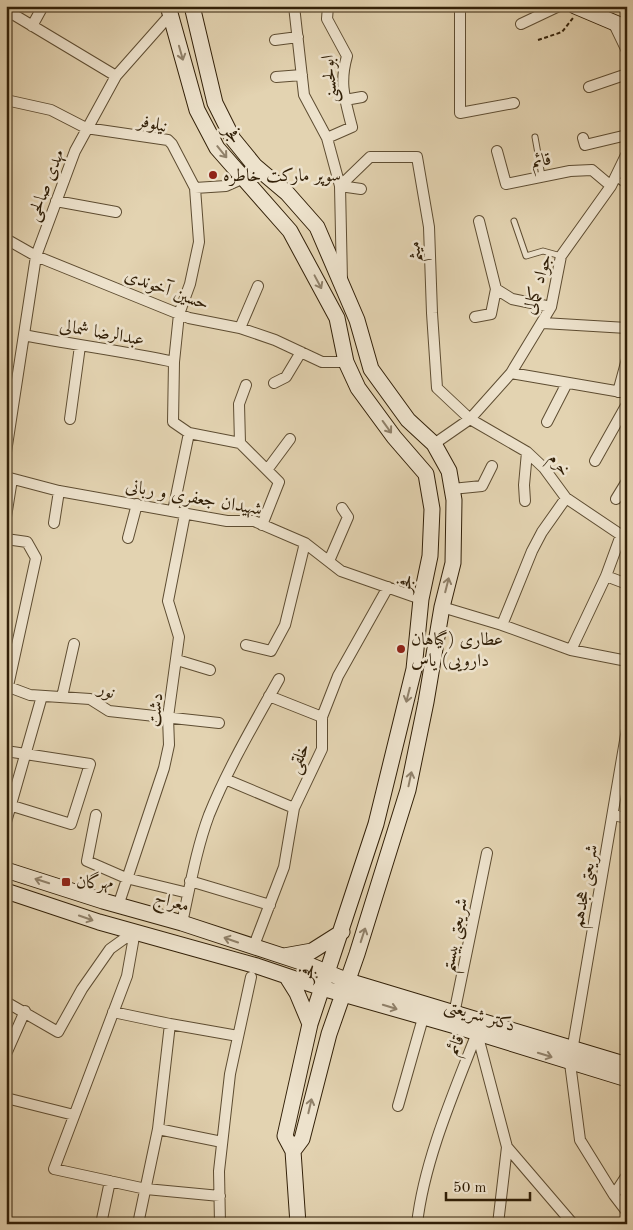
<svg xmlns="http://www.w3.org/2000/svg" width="633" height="1230" font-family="'Old Standard TT',Amiri,serif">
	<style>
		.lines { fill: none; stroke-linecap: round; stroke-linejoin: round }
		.service-casing { stroke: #5e4d32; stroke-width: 7 }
		.minor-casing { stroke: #5e4d32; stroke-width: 12 }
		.secondary-casing { stroke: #322008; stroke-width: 17 }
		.path { stroke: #322008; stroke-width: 2; stroke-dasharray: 4 2.5; stroke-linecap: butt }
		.service { stroke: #ede2cc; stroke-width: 5 }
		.minor { stroke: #ede2cc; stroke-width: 10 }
		.secondary { stroke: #ede2cc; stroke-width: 15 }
		.oneway { stroke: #90816a }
		.poi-dot { fill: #8f2418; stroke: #ede2cc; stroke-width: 2 }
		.labels { text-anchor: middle; stroke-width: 5; stroke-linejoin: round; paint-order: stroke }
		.street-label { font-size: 18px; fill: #322008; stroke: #ede2cc }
		.poi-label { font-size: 18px; fill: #322008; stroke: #ede2cc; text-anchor: start }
	</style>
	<rect width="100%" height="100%" fill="#e3d3b1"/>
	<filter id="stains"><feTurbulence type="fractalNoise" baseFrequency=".004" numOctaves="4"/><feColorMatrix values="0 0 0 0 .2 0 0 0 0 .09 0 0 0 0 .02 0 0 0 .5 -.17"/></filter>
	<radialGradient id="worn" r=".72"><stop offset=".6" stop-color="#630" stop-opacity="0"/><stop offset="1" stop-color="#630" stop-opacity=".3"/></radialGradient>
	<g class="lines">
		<g class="service-casing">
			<path id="service" d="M535,137L542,176
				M615,178L627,186
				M514,221L526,256L543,251L561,256"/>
		</g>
		<g class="minor-casing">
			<path id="minor" d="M294,6L304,95L327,138L340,186L342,281
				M460,6V113L514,103
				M6,10L116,76
				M613,22L627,51
				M521,24L559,6
				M32,26L43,6
				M275,40L298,37
				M276,77L302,75
				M589,87L627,74
				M6,100L51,110L86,128L168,140L172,144L195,188L226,186L244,178
				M345,100L362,97
				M327,138L352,127C345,99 339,84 347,56L327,19L328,6
				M583,138L585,145L627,135
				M497,151L506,184L570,171L592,170L611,186
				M340,186L370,157H417L429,227L432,313L437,388L470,419L527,452L544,468L566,498L621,535L606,576L571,650
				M340,186L361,189
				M195,188L199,242L190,284L179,314L174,362L173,422L189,433L240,443L279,482L262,525
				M56,201L116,212
				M479,221L496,289L512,299L551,307
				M6,239L36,256L189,318L240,328L275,340L322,362H346
				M475,317L491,314L496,289
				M543,323L627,328
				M240,328L258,286
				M24,335C74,345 124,351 174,362
				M511,373L627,393
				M274,383L286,377L301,352
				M618,392L627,359
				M70,419L80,346
				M547,422L567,383
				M240,443L239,404L246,385
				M434,444L470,419L511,373L551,307L561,256L611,186L627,153
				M6,452L36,256L75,151L116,76L170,15
				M595,461L627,404
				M267,470L290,439
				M6,477L59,491L227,521H254L305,543L341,571L421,599
				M452,489L482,486L492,466
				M616,499L627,481
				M525,501L524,485L527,452
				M173,511L189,433
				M6,517L12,479
				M54,523L59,491
				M128,538L137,504
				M6,539L27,542L36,558L8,686
				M329,561L348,517L342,508
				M606,576L627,584
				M442,607L502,625L571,650L627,661
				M502,625L532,551L542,532L566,498
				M246,645L271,651L285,625L305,543
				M177,660L210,670
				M6,686L30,695L90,699L109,711L219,723
				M269,696L322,717
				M62,697L74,644
				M6,751L90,764L71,824L6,804
				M225,779L294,808
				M96,815L87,861L126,878L188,893
				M613,815L627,818
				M6,822L42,696
				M190,881L270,905
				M118,906L164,768L169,745L168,717L179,637L168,601L185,514
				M182,923C190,887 196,850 209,815C228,768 254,724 279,679
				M135,931L127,976L54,1169L146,1189L220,1196
				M253,948L284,867L294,808L322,749V717L338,676L388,587
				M6,1002L58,1032L82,989L110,949L135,931
				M113,1012L170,1024L158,1129L138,1224
				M453,1019L487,853
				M170,1024L238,1036
				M6,1054L25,1011
				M6,1098L74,1115
				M398,1106L425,1011
				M158,1129L222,1142
				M507,1147L573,1224
				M627,1175L614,1195L627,1212
				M614,1195L580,1140L570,1063L627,729
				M101,1224L110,1181
				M220,1224L219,1171L230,1074L251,977
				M417,1224C424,1161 454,1092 477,1033L507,1147L498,1224"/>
		</g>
		<g class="secondary-casing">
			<path id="secondary" d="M168,6L197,110L217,148L290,231L337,318L346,362L358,388L394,437L426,474L432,509L430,556L421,599L414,669L376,824L310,1024L285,1136L293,1151L298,1224
				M192,6L215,103L233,139L255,166L287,193L317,227L357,320L371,369L408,420L434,444L449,471L454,500L453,563L442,607L426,702L408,790L357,954L329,1034L302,1139L293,1151
				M575,6L627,28
				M6,870L103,901L182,923L307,964L348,981L627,1065
				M6,891L99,922L257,966L322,988L452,1025L627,1079
				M284,956L312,951L342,932
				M287,977L297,993L310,1024"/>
		</g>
		<path class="path" d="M538,40L562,32L573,18"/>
		<use href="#service" class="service"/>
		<use href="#minor" class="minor"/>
		<use href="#secondary" class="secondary"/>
	</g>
	<defs><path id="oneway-shaft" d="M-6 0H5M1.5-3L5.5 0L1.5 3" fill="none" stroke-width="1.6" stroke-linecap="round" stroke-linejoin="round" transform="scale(1.25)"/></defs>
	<g class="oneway">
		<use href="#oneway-shaft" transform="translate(181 53) rotate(74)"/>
		<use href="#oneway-shaft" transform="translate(222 152) rotate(51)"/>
		<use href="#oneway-shaft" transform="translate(318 282) rotate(62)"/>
		<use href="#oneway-shaft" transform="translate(387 427) rotate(54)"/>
		<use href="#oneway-shaft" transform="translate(447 585) rotate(-76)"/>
		<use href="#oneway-shaft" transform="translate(408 695) rotate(104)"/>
		<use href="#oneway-shaft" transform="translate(410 779) rotate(-78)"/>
		<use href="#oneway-shaft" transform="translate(42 881) rotate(-162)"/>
		<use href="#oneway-shaft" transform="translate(86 918) rotate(19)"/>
		<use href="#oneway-shaft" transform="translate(363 935) rotate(-72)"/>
		<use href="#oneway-shaft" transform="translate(231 940) rotate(-161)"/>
		<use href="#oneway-shaft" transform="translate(390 1007) rotate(17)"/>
		<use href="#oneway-shaft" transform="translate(545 1055) rotate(17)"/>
		<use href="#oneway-shaft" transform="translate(310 1106) rotate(-77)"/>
	</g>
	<g class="poi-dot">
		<circle cx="213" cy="175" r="5"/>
		<circle cx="401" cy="649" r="5"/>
		<rect x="61" y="877" width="10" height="10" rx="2.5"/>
	</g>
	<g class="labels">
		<g class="street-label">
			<text transform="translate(329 79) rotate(-95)" y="6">ابولحسنی</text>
			<text transform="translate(153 123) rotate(13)" y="6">نیلوفر</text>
			<text transform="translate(233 134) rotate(56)" y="6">فجر</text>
			<text transform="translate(541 160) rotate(-11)" y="6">قائم</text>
			<text transform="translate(45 185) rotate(-69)" y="6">مهدی صالحی</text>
			<text transform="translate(414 252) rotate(-93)" y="6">میثم</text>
			<text transform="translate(537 284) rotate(-73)" y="6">جواد کمالی</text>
			<text transform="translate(167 289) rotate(20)" y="6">حسین آخوندی</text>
			<text transform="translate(102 332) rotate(10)" y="6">عبدالرضا شمالی</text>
			<text transform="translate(560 464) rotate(51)" y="6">خرم</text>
			<text transform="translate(194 497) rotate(10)" y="6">شهیدان جعفری و ربانی</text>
			<text transform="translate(405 583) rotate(-79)" y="6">فجر</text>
			<text transform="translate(107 690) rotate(22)" y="6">نور</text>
			<text transform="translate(155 710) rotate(-85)" y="6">دشت</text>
			<text transform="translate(298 758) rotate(-68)" y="6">خلقی</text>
			<text transform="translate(584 886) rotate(-80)" y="6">شریعتی هجدهم</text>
			<text transform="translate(172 901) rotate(16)" y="6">معراج</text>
			<text transform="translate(454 935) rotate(-79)" y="6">شریعتی بیستم</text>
			<text transform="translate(307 972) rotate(-71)" y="6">فجر</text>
			<text transform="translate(480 1015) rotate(17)" y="6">دکتر شریعتی</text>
			<text transform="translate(455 1045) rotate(-67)" y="6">قائم</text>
		</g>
		<g class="poi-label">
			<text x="223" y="181">سوپر مارکت خاطره</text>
			<text x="411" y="645">عطاری (گیاهان<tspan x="411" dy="21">دارویی) یاس</tspan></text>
			<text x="76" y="888">مهرگان</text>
		</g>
	</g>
	<rect width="633" height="1230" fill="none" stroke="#e3d3b1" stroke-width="25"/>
	<rect x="8" y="8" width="618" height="1215" fill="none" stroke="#322008" stroke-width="2.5"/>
	<rect x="12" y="12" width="608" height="1205" fill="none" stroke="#322008"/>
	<path d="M446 1192v8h84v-8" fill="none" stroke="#322008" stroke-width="2.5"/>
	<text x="453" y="1192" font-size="15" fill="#322008" stroke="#ede2cc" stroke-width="4" paint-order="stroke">50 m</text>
	<rect width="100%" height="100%" filter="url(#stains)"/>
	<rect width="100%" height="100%" fill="url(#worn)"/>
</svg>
